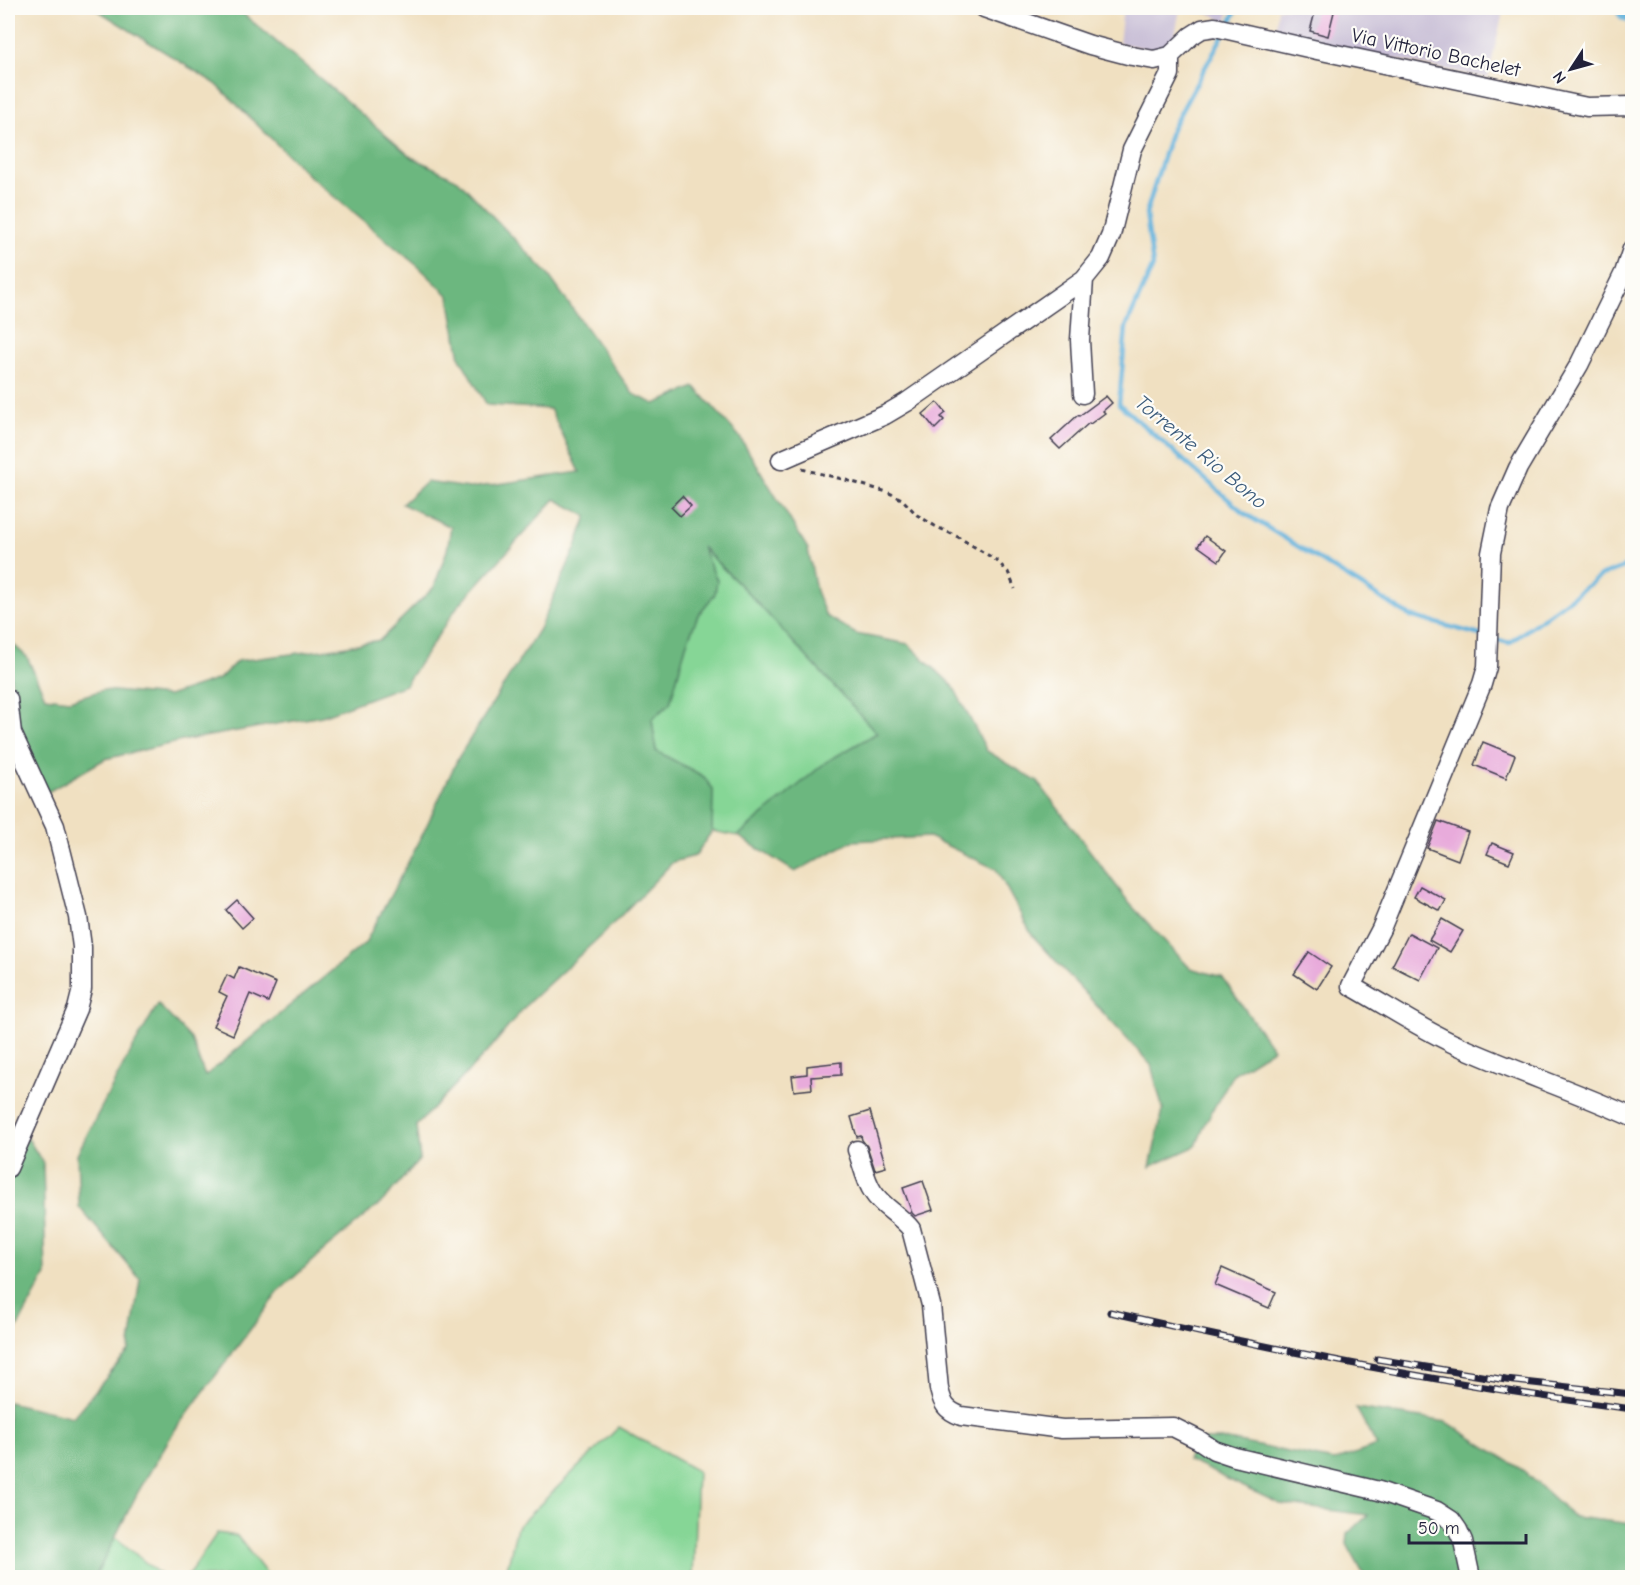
<svg xmlns="http://www.w3.org/2000/svg" width="1640" height="1585" font-family="'Comic Neue',sans-serif">
	<style>
		.industrial { fill: #c9bfd7 }
		.green { fill: #86d696; stroke: #547c68; stroke-width: 1.5 }
		.forest { fill: #6cb77f; stroke: #476c5d; stroke-width: 1.5 }
		.lines { fill: none; stroke-linecap: round; stroke-linejoin: round }
		.stream { stroke: #60b1db; stroke-width: 4.5 }
		.river { stroke: #60b1db; stroke-width: 28 }
		.building { fill: #e8abdb }
		.minor-casing { stroke: #413e4f; stroke-width: 21 }
		.path { stroke: #413e4f; stroke-width: 3; stroke-dasharray: 4.5 4.5; stroke-linecap: butt }
		.minor { stroke: #fff; stroke-width: 18 }
		.rail-casing { stroke: #22223b; stroke-width: 7 }
		.rail { stroke: #fdfcf7; stroke-width: 4.5; stroke-dasharray: 14; stroke-linecap: butt }
		.labels { text-anchor: middle; stroke-width: 4.5; stroke-linejoin: round; paint-order: stroke }
		.street-label { font-size: 20px; fill: #22223b; stroke: #fdfcf7 }
		.water-label { font-size: 21px; font-style: italic; fill: #3b5b7b; stroke: #fdfcf7 }
	</style>
	<rect width="100%" height="100%" fill="#fdfcf7"/>
	<filter id="ink" filterUnits="userSpaceOnUse"><feTurbulence type="fractalNoise" baseFrequency=".0167" numOctaves="2"/><feDisplacementMap in="SourceGraphic" scale="12" xChannelSelector="R" yChannelSelector="G"/><feConvolveMatrix kernelMatrix="1 2 1 2 8 2 1 2 1" color-interpolation-filters="sRGB"/></filter>
	<filter id="wash" filterUnits="userSpaceOnUse"><feTurbulence type="fractalNoise" baseFrequency=".008" numOctaves="4" result="noise"/><feDisplacementMap in="SourceGraphic" scale="24" xChannelSelector="R" yChannelSelector="G"/><feGaussianBlur stdDeviation="1.35" result="paint"/><feColorMatrix in="noise" values="0 0 0 0 0 0 0 0 0 0 0 0 0 0 0 0 0 1.4 0 .05"/><feComposite in="paint" operator="in"/></filter>
	<g filter="url(#wash)">
		<rect width="100%" height="100%" fill="#f0e0c1"/>
		<path class="industrial" d="M1123,8H1230L1226,24L1214,15L1180,9L1173,45L1158,51L1119,43Z
			M1278,8H1504L1488,78L1275,35Z"/>
		<path class="green" d="M700,546L749,594L877,733L826,762L738,836L712,831L713,789L703,776L656,751L652,719L670,703L686,645L698,615L715,593Z
			M619,1427L697,1471L693,1577H505L517,1527Z
			M217,1533L237,1536L269,1577H187Z
			M115,1537L163,1577L95,1578Z"/>
		<path class="forest" d="M94,8H236L322,80L410,156L458,180L547,273L633,394L655,404L695,387L739,436L808,549L816,591L826,616L856,634L908,644L953,686L987,751L1038,782L1130,904L1190,968L1222,977L1273,1049L1233,1074L1206,1122L1196,1146L1150,1167L1163,1110L1151,1065L1032,935L996,869L929,837L852,841L795,872L738,836L826,762L877,733L749,594L702,547L717,580L715,594L698,615L686,645L670,703L652,719L656,751L703,776L713,789L712,831L695,856L673,862L606,931L528,1003L489,1050L416,1126L420,1159L382,1202L323,1251L280,1290L174,1431L138,1492L95,1577H8V1402L73,1417L129,1351L140,1279L79,1207L77,1154L125,1062L158,1004L191,1039L205,1076L365,943L419,842L458,758L539,629L575,549L587,516L555,499L457,607L405,685L322,716L186,740L105,759L46,793L21,740L14,703L8,652V640L27,657L45,697L70,700L103,690L168,696L219,679L237,661L330,649L380,640L434,587L447,550L451,527L402,504L426,482L470,488L580,472L550,409L487,405L460,358L449,296L420,268L308,175L216,84Z
			M27,1137L43,1163L46,1275L10,1341L8,1350V1182Z
			M1356,1408L1447,1422L1524,1471L1574,1517L1632,1524V1577H1365L1347,1544L1348,1534L1368,1515L1280,1504L1187,1460L1196,1440H1228L1334,1461L1377,1446Z"/>
		<g class="lines">
			<path class="stream" d="M1229,26L1237,8
				M1224,33L1172,128L1146,214L1153,266L1126,327L1119,404L1244,513L1410,616L1484,636
				M1492,638L1509,643L1602,575L1632,564"/>
			<path class="river" d="M1629,8H1632"/>
		</g>
		<g id="blocks">
			<path class="building" d="M1316,8H1335L1328,36L1310,31Z
				M1106,396L1112,403L1103,411L1105,413L1090,424L1089,423L1060,449L1051,440L1078,415L1079,416Z
				M937,402L946,413L941,417L944,420L935,429L923,414Z
				M682,496L691,506L680,516L671,507Z
				M1205,536L1226,551L1219,561L1198,546Z
				M1483,742L1515,755L1506,778L1474,765Z
				M1438,821L1468,832L1458,860L1427,848Z
				M1492,843L1514,852L1509,863L1487,854Z
				M1420,886L1446,900L1440,911L1414,897Z
				M237,900L253,918L242,928L226,910Z
				M1442,919L1463,931L1450,952L1429,940Z
				M1409,933L1437,948L1420,980L1392,966Z
				M1309,952L1331,967L1317,989L1294,974Z
				M239,967L276,983L268,1002L250,994L233,1035L213,1026L227,996L219,992L227,975L234,979Z
				M841,1062V1075L811,1077L812,1089L794,1091L792,1076L807,1074V1066Z
				M870,1111L886,1167L875,1170L867,1146L862,1140L861,1136L857,1137L851,1117Z
				M923,1181L933,1210L915,1216L912,1213L903,1188Z
				M1222,1268L1276,1292L1269,1308L1215,1285Z"/>
		</g>
	</g>
	<g filter="url(#ink)">
		<use href="#blocks" fill-opacity="0" stroke="#413e4f" stroke-width="1.5"/>
		<g class="lines">
			<g class="minor-casing">
				<path id="minor" d="M984,8L1090,45L1132,56L1154,60L1170,56L1191,36L1202,29L1215,27L1317,50L1587,107L1632,106
					M1632,249L1624,273L1579,365L1518,468L1500,509L1491,553L1487,667L1482,684L1381,929L1351,986C1385,1005 1418,1027 1452,1043C1511,1070 1573,1090 1632,1117
					M1083,394L1080,340L1084,279
					M781,460L885,415L907,402L1084,279L1101,258L1111,235L1132,150L1170,74V56
					M8,699L12,733L55,826L78,917L82,947V989L77,1009L8,1168
					M857,1150C862,1163 865,1180 873,1192C882,1207 900,1215 911,1229L931,1305L939,1389C943,1405 946,1410 961,1416L1062,1429L1173,1427L1199,1440L1214,1450L1235,1457L1379,1491L1437,1511L1451,1520L1458,1530L1463,1541L1471,1578"/>
			</g>
			<path class="path" d="M802,469L842,479L887,492L902,499L917,515L935,526L958,537L996,560L1008,572L1015,589"/>
			<use href="#minor" class="minor"/>
			<g class="rail-casing">
				<path id="rail" d="M1110,1312C1283,1352 1457,1386 1632,1409
					M1377,1359L1506,1380L1632,1394"/>
			</g>
			<use href="#rail" class="rail"/>
		</g>
	</g>
	<g class="labels">
		<g class="street-label">
			<text transform="translate(1436 52) rotate(12)" y="7">Via Vittorio Bachelet</text>
		</g>
		<g class="water-label">
			<text transform="translate(1201 452) rotate(40)" y="7">Torrente Rio Bono</text>
		</g>
	</g>
	<rect width="1640" height="1585" fill="none" stroke="#fdfcf7" stroke-width="30"/>
	<g transform="translate(1571 69) rotate(234)" stroke="#fdfcf7" stroke-width="4.5" paint-order="stroke">
	<path d="M0-4.5L10 22L0 15L-10 22Z" fill="#22223b"/>
	<text y="-9" font-size="16" font-weight="bold" text-anchor="middle" fill="#22223b">N</text>
	</g>
	<path d="M1409 1534v9h117v-9" fill="none" stroke="#22223b" stroke-width="3"/>
	<text x="1418" y="1534" font-size="18" fill="#22223b" stroke="#fdfcf7" stroke-width="4.5" paint-order="stroke">50 m</text>
</svg>
